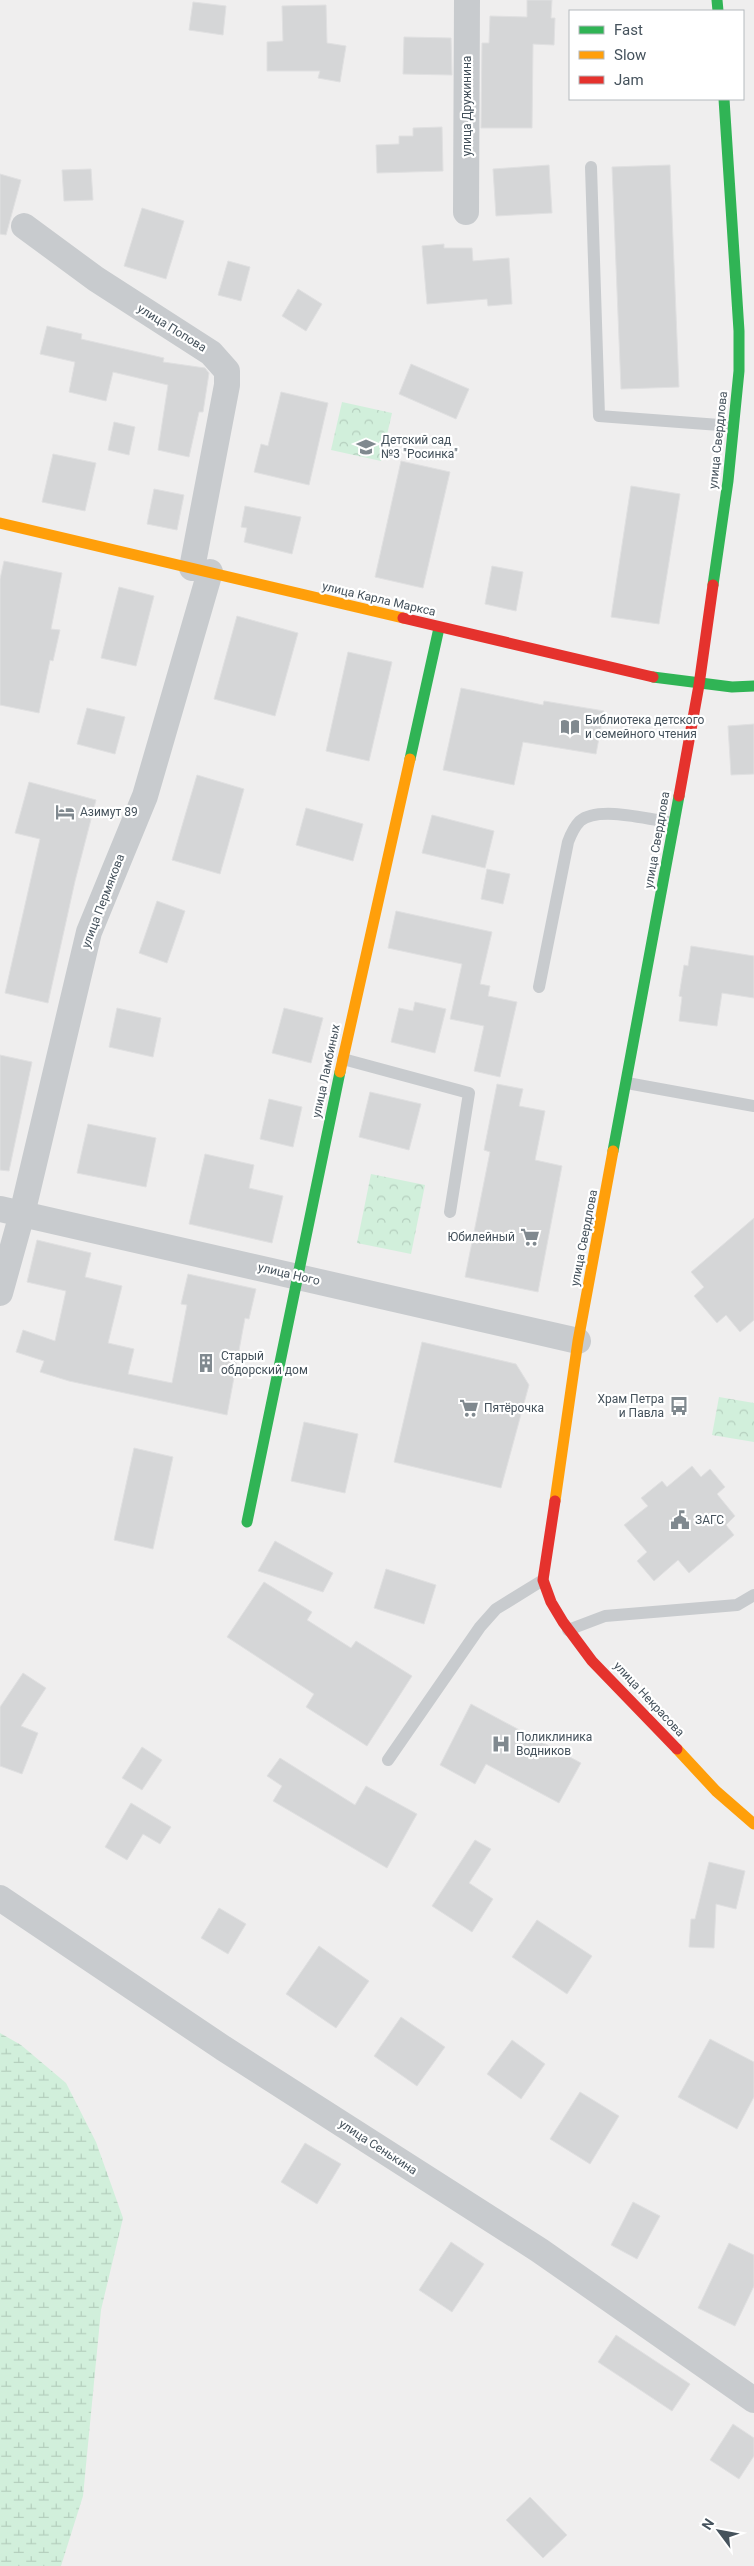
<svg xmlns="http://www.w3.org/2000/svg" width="754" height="2566" font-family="Roboto,sans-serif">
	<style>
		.wetland { fill: url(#wetland-marsh) }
		.park { fill: url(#park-crowns) }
		.building { fill: #d5d6d7; stroke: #e0e0e1 }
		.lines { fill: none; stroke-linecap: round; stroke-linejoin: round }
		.lane { stroke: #c8cbce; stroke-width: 12 }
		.street { stroke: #c8cbce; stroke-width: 26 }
		.fast { stroke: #30b455; stroke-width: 11 }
		.slow { stroke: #ff9f0a; stroke-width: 11 }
		.jam { stroke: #e5322d; stroke-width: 11 }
		.labels { text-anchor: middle; stroke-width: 4.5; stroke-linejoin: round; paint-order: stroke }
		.street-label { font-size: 12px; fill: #45525c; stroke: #fff }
		.poi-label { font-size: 12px; fill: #45525c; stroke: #fff; text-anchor: start }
	</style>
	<defs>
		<pattern id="wetland-marsh" width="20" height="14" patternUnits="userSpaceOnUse" patternTransform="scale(1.25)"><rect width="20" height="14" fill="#d1efdb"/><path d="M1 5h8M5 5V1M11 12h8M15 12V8" fill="none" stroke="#b5cfbe"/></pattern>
		<pattern id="park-crowns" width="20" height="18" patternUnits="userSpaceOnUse" patternTransform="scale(1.25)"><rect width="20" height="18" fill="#d1efdb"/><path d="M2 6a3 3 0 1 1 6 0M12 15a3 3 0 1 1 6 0" fill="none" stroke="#b5cfbe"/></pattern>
	</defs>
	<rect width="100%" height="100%" fill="#efeeee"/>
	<path class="wetland" d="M0,2033L21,2045L66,2083L96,2142L123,2218L101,2310L83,2496L61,2566H0Z"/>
	<path class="park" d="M342,402L392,413L381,461L331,450Z
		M371,1174L425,1185L411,1254L357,1243Z
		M719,1397L754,1403V1442L712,1435Z"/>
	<path class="building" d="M527,0H552L551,18H555L554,45L533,44L532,128H481L482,43H489L490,16L527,17Z
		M193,2L226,6L223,35L189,30Z
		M326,5L327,43L346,46L340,82L318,78L320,71H267V42L283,41L282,6Z
		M404,37L451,38L452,75L403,74Z
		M442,127L443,171L377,173L376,145L399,144V136H413V128Z
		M549,165L552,213L496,216L493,169Z
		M670,165L679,387L621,389L612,167Z
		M91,169L93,200L64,201L62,170Z
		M0,174L21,180L6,235L0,234Z
		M142,208L184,221L166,279L124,266Z
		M444,244V248H472L473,261L509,258L512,304L488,306L487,299L427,304L422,246Z
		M228,261L250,267L241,301L218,295Z
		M298,289L322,304L306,331L282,316Z
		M47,326L82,334L81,339L164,358L163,362L205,368L209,373L203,412H199L189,457L158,450L168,385L113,372L106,401L69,392L75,362L40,354Z
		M411,364L469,389L456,419L399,394Z
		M281,392L328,403L309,485L254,472L261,444L268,446Z
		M114,422L135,427L129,455L108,450Z
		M53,454L96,463L85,511L42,502Z
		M401,461L450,472L423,588L375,577Z
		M631,486L680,494L659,624L611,617Z
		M154,489L184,495L177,530L147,524Z
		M245,506L301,517L292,554L244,542L247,528L241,527Z
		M4,561L62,573L51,629L60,630L53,661L50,660L39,713L0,705V579Z
		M492,566L523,572L516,611L485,604Z
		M119,587L154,596L136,666L101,658Z
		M237,616L298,633L275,716L214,699Z
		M348,652L392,662L369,761L326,751Z
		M461,688L543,705L544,701L604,711L596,754L523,742L514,785L443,770Z
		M87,708L125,717L115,754L77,744Z
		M754,724V774L731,775L728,726Z
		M197,775L244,789L220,874L172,860Z
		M29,782L96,800L75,881L48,1003L5,993L40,839L15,833Z
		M306,808L363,824L353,861L296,845Z
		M432,815L494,831L485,868L422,853Z
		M487,869L510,874L503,904L481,899Z
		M157,901L185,911L167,963L139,953Z
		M396,911L492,932L480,984L490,986L488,996L517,1002L500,1077L474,1071L484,1026L450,1019L462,964L388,948Z
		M691,946L754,956V998L722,993L717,1026L679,1021L682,997L679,996L684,965L688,966Z
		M415,1002L446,1009L435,1053L391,1042L399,1008L413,1011Z
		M117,1008L161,1018L153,1057L109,1047Z
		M284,1008L323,1018L311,1063L272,1053Z
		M0,1055L32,1062L9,1171L0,1170Z
		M497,1084L523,1089L519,1106L545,1111L535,1160L562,1166L538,1292L465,1277L490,1152L484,1150Z
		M370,1092L421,1104L409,1150L359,1137Z
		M269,1099L302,1107L293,1147L260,1139Z
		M88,1124L156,1138L146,1187L77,1173Z
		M205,1154L254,1165L249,1188L283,1196L272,1243L189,1224Z
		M754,1218V1320L740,1332L726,1315L717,1323L694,1296L704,1287L691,1272Z
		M37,1240L91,1253L85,1277L122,1286L108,1343L134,1349L128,1374L172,1383L187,1305L181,1304L188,1274L256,1289L249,1319L245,1318L227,1415L69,1381L40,1372L44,1361L16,1352L23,1330L55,1341L66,1291L27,1282Z
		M422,1342L516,1364L529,1385L501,1488L394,1462Z
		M304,1422L358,1434L345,1493L291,1481Z
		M134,1448L173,1457L153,1549L114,1540Z
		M692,1466L701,1477L710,1469L725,1487L717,1494L735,1516L726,1525L734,1535L689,1573L678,1560L654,1581L637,1561L647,1552L624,1525L648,1506L641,1498L662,1481L667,1487Z
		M275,1541L333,1573L323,1592L258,1571Z
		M386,1569L436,1585L424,1624L374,1608Z
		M264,1582L312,1612L307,1620L351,1648L356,1641L412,1676L367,1746L306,1707L314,1694L227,1637Z
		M23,1673L46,1688L21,1726L38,1733L22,1774L0,1766V1707Z
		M471,1704L581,1763L559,1803L486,1764L475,1784L440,1765Z
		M142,1747L162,1760L142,1790L122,1778Z
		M280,1758L355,1805L366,1786L417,1814L387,1868L273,1801L282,1786L267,1776Z
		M131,1803L171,1827L160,1844L143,1834L127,1860L105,1847Z
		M475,1840L491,1849L469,1883L493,1899L472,1932L432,1906Z
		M709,1862L745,1871L736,1909L716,1904L714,1948L689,1947L691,1919H695Z
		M219,1908L246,1924L228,1954L201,1938Z
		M537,1920L592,1956L567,1994L512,1957Z
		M319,1946L369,1981L336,2028L286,1994Z
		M401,2017L445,2047L417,2086L374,2056Z
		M710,2039L754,2062V2097L737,2129L678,2097Z
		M512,2040L545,2064L521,2099L487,2074Z
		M580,2092L619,2116L590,2164L550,2139Z
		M305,2143L341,2164L317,2204L281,2182Z
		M633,2202L660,2216L637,2259L611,2245Z
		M451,2242L484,2264L452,2312L419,2290Z
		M729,2243L754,2255V2286L735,2326L698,2308Z
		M616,2335L690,2384L672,2411L598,2362Z
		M733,2424L754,2438V2456L739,2479L710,2460Z
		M530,2497L567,2535L543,2558L506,2520Z"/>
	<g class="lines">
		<path class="lane" d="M591,167L599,416L733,426
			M539,987L568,842C571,834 574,827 580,821C599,805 651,820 674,823
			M343,1059L469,1093L450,1212
			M627,1083L754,1106
			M568,1630L605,1616L737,1605L754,1595
			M388,1760L480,1627L496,1609L543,1580"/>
		<path class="street" d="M466,212L467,0
			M24,226L96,279L211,353L227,371V385L192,568
			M0,1209L578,1341
			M0,1293L22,1214L89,932L145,796L210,572
			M0,1898L223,2048L539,2250L754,2400"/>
		<path class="fast" d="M717,0L718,11
			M713,585L728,481L739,371V331L724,99
			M653,677L732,687L754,686
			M410,759L439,628
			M613,1151L679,796
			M247,1522L340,1072"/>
		<path class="slow" d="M0,523L403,618
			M340,1072L410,759
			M555,1501L578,1341L613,1151
			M677,1749L716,1791L754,1824"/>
		<path class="jam" d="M403,618L653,677
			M679,796L699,685L713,585
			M555,1501L543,1580L551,1602L563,1622L592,1661L677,1749"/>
	</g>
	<defs>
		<g id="school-bare" transform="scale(1.5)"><path d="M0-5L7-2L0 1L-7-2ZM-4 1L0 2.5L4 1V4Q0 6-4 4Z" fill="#80898f" stroke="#fff" stroke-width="2.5" paint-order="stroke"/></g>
		<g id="library-bare" transform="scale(1.5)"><path d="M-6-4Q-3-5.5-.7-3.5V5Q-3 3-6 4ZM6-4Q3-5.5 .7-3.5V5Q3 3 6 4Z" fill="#80898f" stroke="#fff" stroke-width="2.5" paint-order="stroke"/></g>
		<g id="hotel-bare" transform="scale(1.5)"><path d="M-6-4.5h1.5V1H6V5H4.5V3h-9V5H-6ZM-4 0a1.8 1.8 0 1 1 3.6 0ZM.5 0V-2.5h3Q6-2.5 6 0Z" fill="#80898f" stroke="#fff" stroke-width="2.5" paint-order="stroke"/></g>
		<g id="supermarket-bare" transform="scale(1.5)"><path d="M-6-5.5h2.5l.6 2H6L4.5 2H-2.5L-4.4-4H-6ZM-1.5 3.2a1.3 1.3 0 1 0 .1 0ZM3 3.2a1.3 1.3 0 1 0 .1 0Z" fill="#80898f" stroke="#fff" stroke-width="2.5" paint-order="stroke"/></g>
		<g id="building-bare" transform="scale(1.5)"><path d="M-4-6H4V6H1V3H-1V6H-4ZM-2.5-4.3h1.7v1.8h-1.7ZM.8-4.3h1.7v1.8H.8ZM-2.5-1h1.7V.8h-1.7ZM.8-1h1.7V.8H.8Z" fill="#80898f" stroke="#fff" stroke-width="2.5" paint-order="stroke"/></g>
		<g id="bus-bare" transform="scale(1.5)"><path d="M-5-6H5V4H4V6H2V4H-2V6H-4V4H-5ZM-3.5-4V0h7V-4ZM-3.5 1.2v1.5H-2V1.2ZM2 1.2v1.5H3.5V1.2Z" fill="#80898f" stroke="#fff" stroke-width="2.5" paint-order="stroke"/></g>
		<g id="civic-bare" transform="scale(1.5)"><path d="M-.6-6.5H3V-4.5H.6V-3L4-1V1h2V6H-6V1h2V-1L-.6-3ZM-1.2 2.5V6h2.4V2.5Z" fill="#80898f" stroke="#fff" stroke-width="2.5" paint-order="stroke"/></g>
		<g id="hospital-bare" transform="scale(1.5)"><path d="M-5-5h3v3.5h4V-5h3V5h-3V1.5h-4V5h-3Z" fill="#80898f" stroke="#fff" stroke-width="2.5" paint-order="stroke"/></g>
	</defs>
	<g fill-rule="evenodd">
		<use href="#school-bare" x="366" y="447"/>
		<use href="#library-bare" x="570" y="727"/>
		<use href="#hotel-bare" x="65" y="812"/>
		<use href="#supermarket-bare" x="530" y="1237"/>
		<use href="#building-bare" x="206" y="1363"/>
		<use href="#bus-bare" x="679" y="1406"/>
		<use href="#supermarket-bare" x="469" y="1408"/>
		<use href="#civic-bare" x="680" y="1520"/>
		<use href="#hospital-bare" x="501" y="1744"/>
	</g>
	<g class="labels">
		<g class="street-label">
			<text transform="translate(467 106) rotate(-90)" y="4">улица Дружинина</text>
			<text transform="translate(172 328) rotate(32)" y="4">улица Попова</text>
			<text transform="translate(718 440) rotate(-84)" y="4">улица Свердлова</text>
			<text transform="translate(379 599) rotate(13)" y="4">улица Карла Маркса</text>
			<text transform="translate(657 840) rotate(-80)" y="4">улица Свердлова</text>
			<text transform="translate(103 901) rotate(-69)" y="4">улица Пермякова</text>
			<text transform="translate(326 1071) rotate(-78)" y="4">улица Ламбиных</text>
			<text transform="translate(584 1238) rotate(-79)" y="4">улица Свердлова</text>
			<text transform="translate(289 1274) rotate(13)" y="4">улица Ного</text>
			<text transform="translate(649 1699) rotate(47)" y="4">улица Некрасова</text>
			<text transform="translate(378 2147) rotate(33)" y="4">улица Сенькина</text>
		</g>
		<g class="poi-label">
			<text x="381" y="444">Детский сад<tspan x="381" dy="14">№3 "Росинка"</tspan></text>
			<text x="585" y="724">Библиотека детского<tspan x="585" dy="14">и семейного чтения</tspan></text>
			<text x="80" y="816">Азимут 89</text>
			<text x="515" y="1241" text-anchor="end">Юбилейный</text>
			<text x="221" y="1360">Старый<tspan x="221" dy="14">обдорский дом</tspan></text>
			<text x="664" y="1403" text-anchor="end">Храм Петра<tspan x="664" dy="14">и Павла</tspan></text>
			<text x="484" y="1412">Пятёрочка</text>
			<text x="695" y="1524">ЗАГС</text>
			<text x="516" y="1741">Поликлиника<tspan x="516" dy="14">Водников</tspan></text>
		</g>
	</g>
	<rect x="569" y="10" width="175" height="90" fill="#ffffff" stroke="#b5babe"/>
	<rect x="579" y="26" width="25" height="8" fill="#30b455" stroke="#b5babe"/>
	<text x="614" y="35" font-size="15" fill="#45525c">Fast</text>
	<rect x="579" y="51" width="25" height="8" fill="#ff9f0a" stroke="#b5babe"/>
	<text x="614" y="60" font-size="15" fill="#45525c">Slow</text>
	<rect x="579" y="76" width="25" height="8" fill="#e5322d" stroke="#b5babe"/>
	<text x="614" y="85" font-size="15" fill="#45525c">Jam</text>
	<g transform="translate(719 2531) rotate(302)" stroke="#ffffff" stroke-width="4" paint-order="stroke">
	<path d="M0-4L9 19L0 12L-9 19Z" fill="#45525c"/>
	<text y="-8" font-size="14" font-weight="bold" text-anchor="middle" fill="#45525c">N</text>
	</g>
</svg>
